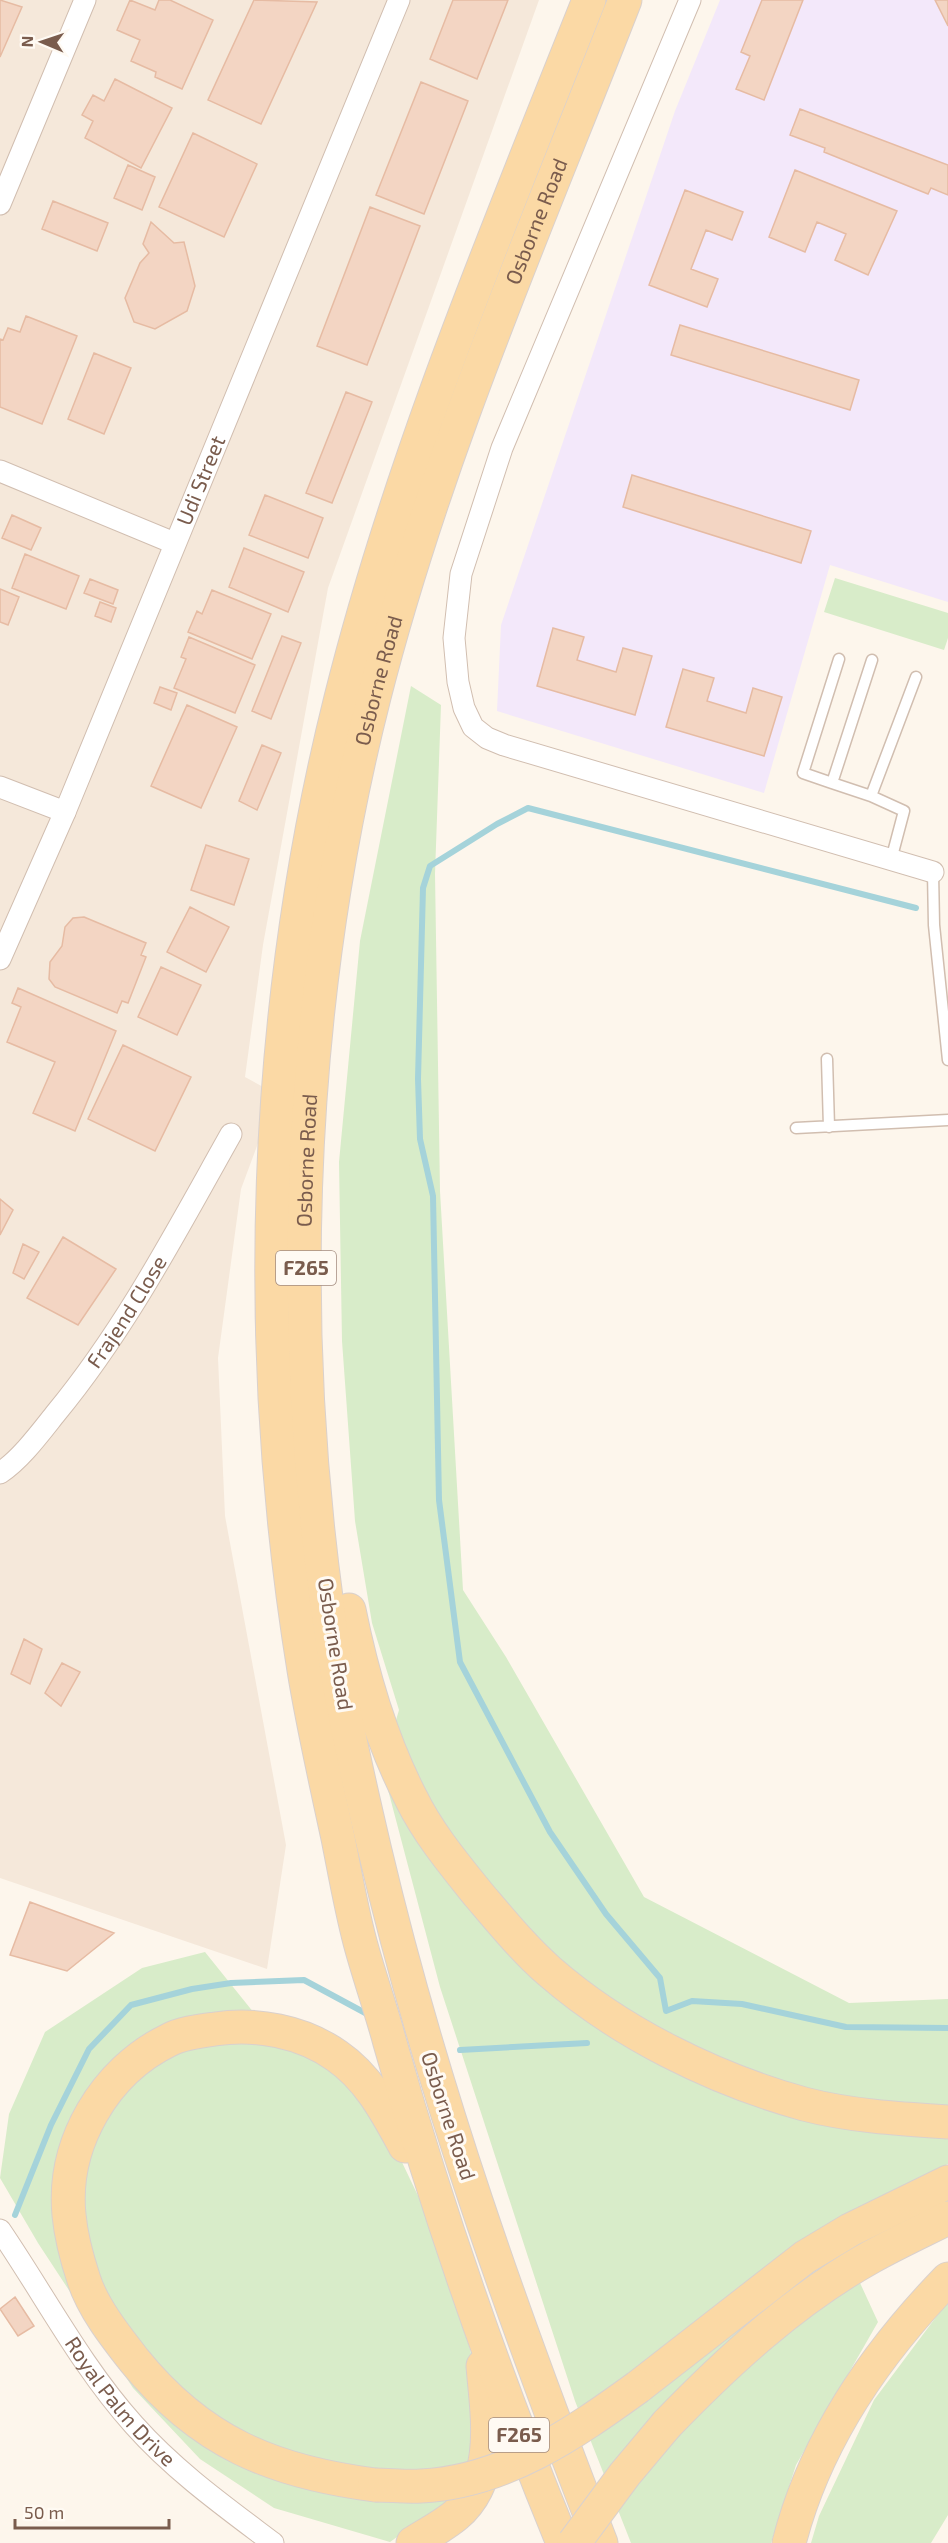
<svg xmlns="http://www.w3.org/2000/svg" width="948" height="2543" font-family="'Exo 2',sans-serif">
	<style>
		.residential { fill: #f5e8da }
		.education { fill: #f3e8fa }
		.green { fill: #d8ecc9 }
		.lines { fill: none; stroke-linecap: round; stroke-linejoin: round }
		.stream { stroke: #a5d3da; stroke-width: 6 }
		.building { fill: #f3d5c3; stroke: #e6bba3; stroke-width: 1.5 }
		.service-casing { stroke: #d1beb0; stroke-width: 13 }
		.minor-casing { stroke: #d1beb0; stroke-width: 23 }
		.primary-casing { stroke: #dad1cd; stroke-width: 35 }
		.service { stroke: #fff; stroke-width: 10 }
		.minor { stroke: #fff; stroke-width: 21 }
		.primary { stroke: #fbd9a5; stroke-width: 33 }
		.primary-bridge-casing { stroke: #dad1cd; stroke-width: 35; stroke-linecap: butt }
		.primary-bridge { stroke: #fbd9a5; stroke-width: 33 }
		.labels { text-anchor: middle; stroke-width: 6; stroke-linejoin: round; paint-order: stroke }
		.shield { fill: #fffaf3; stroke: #a28b7f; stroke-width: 1.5 }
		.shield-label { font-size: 20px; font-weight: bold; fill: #7a5c4d }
		.street-label { font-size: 21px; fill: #7a5c4d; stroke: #fffaf3 }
	</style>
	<rect width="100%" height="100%" fill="#fdf6ec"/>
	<path class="residential" d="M0,0H539L328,588L263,945L245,1077L265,1088L260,1138L241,1189L218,1358L225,1516L286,1845L267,1969L0,1878Z"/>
	<path class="education" d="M720,0H948V602L830,565L764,793L497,711L501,625L675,111Z"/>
	<path class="green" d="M835,578L948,613V638L944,650L824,612Z
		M411,686L441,705L435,874L440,1191L463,1590L506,1657L644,1897L849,2003L948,1999V2164L832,2222L878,2322L796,2465L771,2543H631L575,2401L440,1987L382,1767L399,1710L372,1623L355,1521L342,1341L339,1162L360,941Z
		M205,1952L278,2043L334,2064L376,2108L421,2202L470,2349L495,2467L390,2542L274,2508L200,2459L133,2388L38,2243L0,2178L9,2114L45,2032L142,1968Z
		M948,2301V2515L931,2543H811L819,2516L874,2400Z"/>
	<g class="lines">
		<path class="stream" d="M916,908L528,808L497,824L430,866L423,888L418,1079L420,1139L433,1196L439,1500L460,1662L550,1832L606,1914L660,1978L666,2011L692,2001L742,2004L846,2027L948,2028
			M460,2050L587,2043
			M15,2215L51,2125L89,2049L131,2005L192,1989L231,1983L304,1980L369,2015"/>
	</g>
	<path class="building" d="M0,0L22,7L0,57Z
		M130,0L155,10L159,0H170L213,20L182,89L155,77L156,72L131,61L140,40L117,30Z
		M254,0L317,2L261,124L208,100Z
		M453,0H508L477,79L430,59Z
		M762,0H803L764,100L736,89L750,56L741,52Z
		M935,0H948V26Z
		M115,79L172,108L141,168L85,138L93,121L82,115L93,95L104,101Z
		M421,82L468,101L424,214L376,195Z
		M800,109L948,165V195L931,188L928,194L824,152L825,148L790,135Z
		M193,133L257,164L224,237L159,207Z
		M128,165L155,177L142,210L114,198Z
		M795,170L897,211L868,275L835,260L846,234L817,222L805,252L769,237Z
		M685,190L743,212L732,240L706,230L691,269L718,279L707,307L649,285Z
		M53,201L108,223L97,251L42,229Z
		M370,207L420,226L367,365L317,346Z
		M151,222L174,243L184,242L195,286L187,311L155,329L134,322L125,298L140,263L149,253L143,244Z
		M26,316L77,336L42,424L0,407V339L3,340L8,328L20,332Z
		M680,325L859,380L850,410L671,355Z
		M94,353L131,368L104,434L68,419Z
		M346,392L372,402L332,503L306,493Z
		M632,475L811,531L801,563L623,507Z
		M265,495L323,518L308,558L249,535Z
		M12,515L41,528L31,550L2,538Z
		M244,548L304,572L288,612L229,587Z
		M25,554L79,576L66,609L12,588Z
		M90,579L118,590L113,604L84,593Z
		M0,589L19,597L8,625L0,622Z
		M212,590L271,614L252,659L188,632L197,611L202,614Z
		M100,602L116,608L111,622L95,616Z
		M553,628L584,637L577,660L616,672L623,648L652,656L635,715L537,686Z
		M282,636L301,643L271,719L252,711Z
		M189,637L255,665L235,713L174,688L186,659L181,657Z
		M683,669L714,678L707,701L746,713L753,688L782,697L764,756L666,727Z
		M160,687L177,693L171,710L154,703Z
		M187,705L237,727L201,808L151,786Z
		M262,745L281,753L257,810L239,801Z
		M206,845L249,859L234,905L191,890Z
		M190,907L229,927L206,972L167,952Z
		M84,917L146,943L141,955L146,957L128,1003L122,1001L117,1013L55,987L49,979L50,962L62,946L65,927L73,918Z
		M161,967L201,985L177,1035L138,1017Z
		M18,988L116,1031L75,1131L33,1113L55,1062L7,1042L21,1007L12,1003Z
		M123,1045L191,1077L155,1151L88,1119Z
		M0,1199L13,1210L0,1235Z
		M63,1237L116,1269L78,1325L27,1298Z
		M23,1244L39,1252L24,1279L13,1273Z
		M24,1639L42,1649L30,1684L11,1674Z
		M62,1663L80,1672L61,1706L45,1693Z
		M30,1902L114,1933L67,1971L10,1955Z
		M15,2297L34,2326L18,2336L0,2309Z"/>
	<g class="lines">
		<g class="service-casing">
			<path id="service" d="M832,783L803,773L839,659
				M871,796L832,783L872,660
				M891,860L904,811L871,796L916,677
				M933,872L934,925L948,1060
				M827,1059L829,1127
				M796,1128L948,1120"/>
		</g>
		<g class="minor-casing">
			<g id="minor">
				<path d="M690,0L502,448L461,574L454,638L458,682L464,708L473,727L487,738L504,745L933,872"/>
				<path d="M0,204L85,0"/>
				<path d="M0,471L174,543"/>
				<path d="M0,787L65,812"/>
				<path id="s1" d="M0,959L65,812L399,0"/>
				<path id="s2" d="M0,1473C21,1459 40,1433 56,1413C126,1328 177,1230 231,1134"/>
				<path id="s3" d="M0,2230C45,2296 81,2366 134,2425C175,2471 224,2506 273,2543"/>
			</g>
		</g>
		<g class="primary-casing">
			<g id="primary">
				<path d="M349,1610C362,1675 380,1738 411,1798C428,1833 454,1864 478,1894C501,1921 523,1948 549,1971C620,2033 714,2079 804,2104C850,2116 901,2119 948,2122"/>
				<path d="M638,2387L805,2257L850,2230L948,2182"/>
				<path d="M667,2424C727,2362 794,2300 871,2257C896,2243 922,2231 948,2218"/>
				<path d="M375,2485C273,2472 200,2442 134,2360C116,2337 93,2308 84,2280C77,2259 71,2236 69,2215C62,2143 105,2071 169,2040C182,2033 200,2031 215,2029C256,2023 302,2031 337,2056C369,2078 387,2113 405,2146"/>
				<path d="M413,2543C427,2534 443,2526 456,2515C499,2478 487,2416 483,2366"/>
				<path d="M563,2543C496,2380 438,2213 390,2043C381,2009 369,1976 360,1942C351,1908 345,1873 338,1838C326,1782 313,1726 304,1670C252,1349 262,1013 341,698C401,458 498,229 589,0"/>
				<path id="s4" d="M601,2543C513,2317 431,2088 375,1851C362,1796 349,1740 339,1683C284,1360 293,1015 374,697C435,457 535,230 625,0"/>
				<path d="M789,2543C815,2441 876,2353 948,2279"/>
			</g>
		</g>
		<use href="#service" class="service"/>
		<use href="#minor" class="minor"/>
		<use href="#primary" class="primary"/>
		<g class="primary-bridge-casing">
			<path id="primary-bridge" d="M375,2485C390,2485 406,2487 421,2486C504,2482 573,2434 638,2387
				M574,2543L625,2474L667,2424"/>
		</g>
		<use href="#primary-bridge" class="primary-bridge"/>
	</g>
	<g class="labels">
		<g class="shield">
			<rect x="276" y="1251" width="60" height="34" rx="4.5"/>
			<rect x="489" y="2418" width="60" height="34" rx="4.5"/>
		</g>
		<g class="shield-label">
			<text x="306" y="1275">F265</text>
			<text x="519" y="2442">F265</text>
		</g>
		<g class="street-label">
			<text dy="7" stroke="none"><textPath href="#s4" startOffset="2397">Osborne Road</textPath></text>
			<text dy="7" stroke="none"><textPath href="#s1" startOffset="519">Udi Street</textPath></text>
			<text dy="7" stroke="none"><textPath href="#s4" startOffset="1911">Osborne Road</textPath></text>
			<text dy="7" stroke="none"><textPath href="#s4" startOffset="1425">Osborne Road</textPath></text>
			<text dy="7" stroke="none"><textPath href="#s2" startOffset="206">Frajend Close</textPath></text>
			<text transform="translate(335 1644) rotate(81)" y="7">Osborne Road</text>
			<text transform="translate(448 2116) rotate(72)" y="7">Osborne Road</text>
			<text dy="7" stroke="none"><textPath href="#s3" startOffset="210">Royal Palm Drive</textPath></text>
		</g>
	</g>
	<g transform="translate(42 42) rotate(272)" stroke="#fffaf3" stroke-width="4.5" paint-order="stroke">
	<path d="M0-4.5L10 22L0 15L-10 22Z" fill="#7a5c4d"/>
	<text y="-9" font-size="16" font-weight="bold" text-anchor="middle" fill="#7a5c4d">N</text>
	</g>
	<path d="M15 2519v9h154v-9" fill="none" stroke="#7a5c4d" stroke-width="3"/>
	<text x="24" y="2519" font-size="18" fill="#7a5c4d" stroke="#fffaf3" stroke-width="4.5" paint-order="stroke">50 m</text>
</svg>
